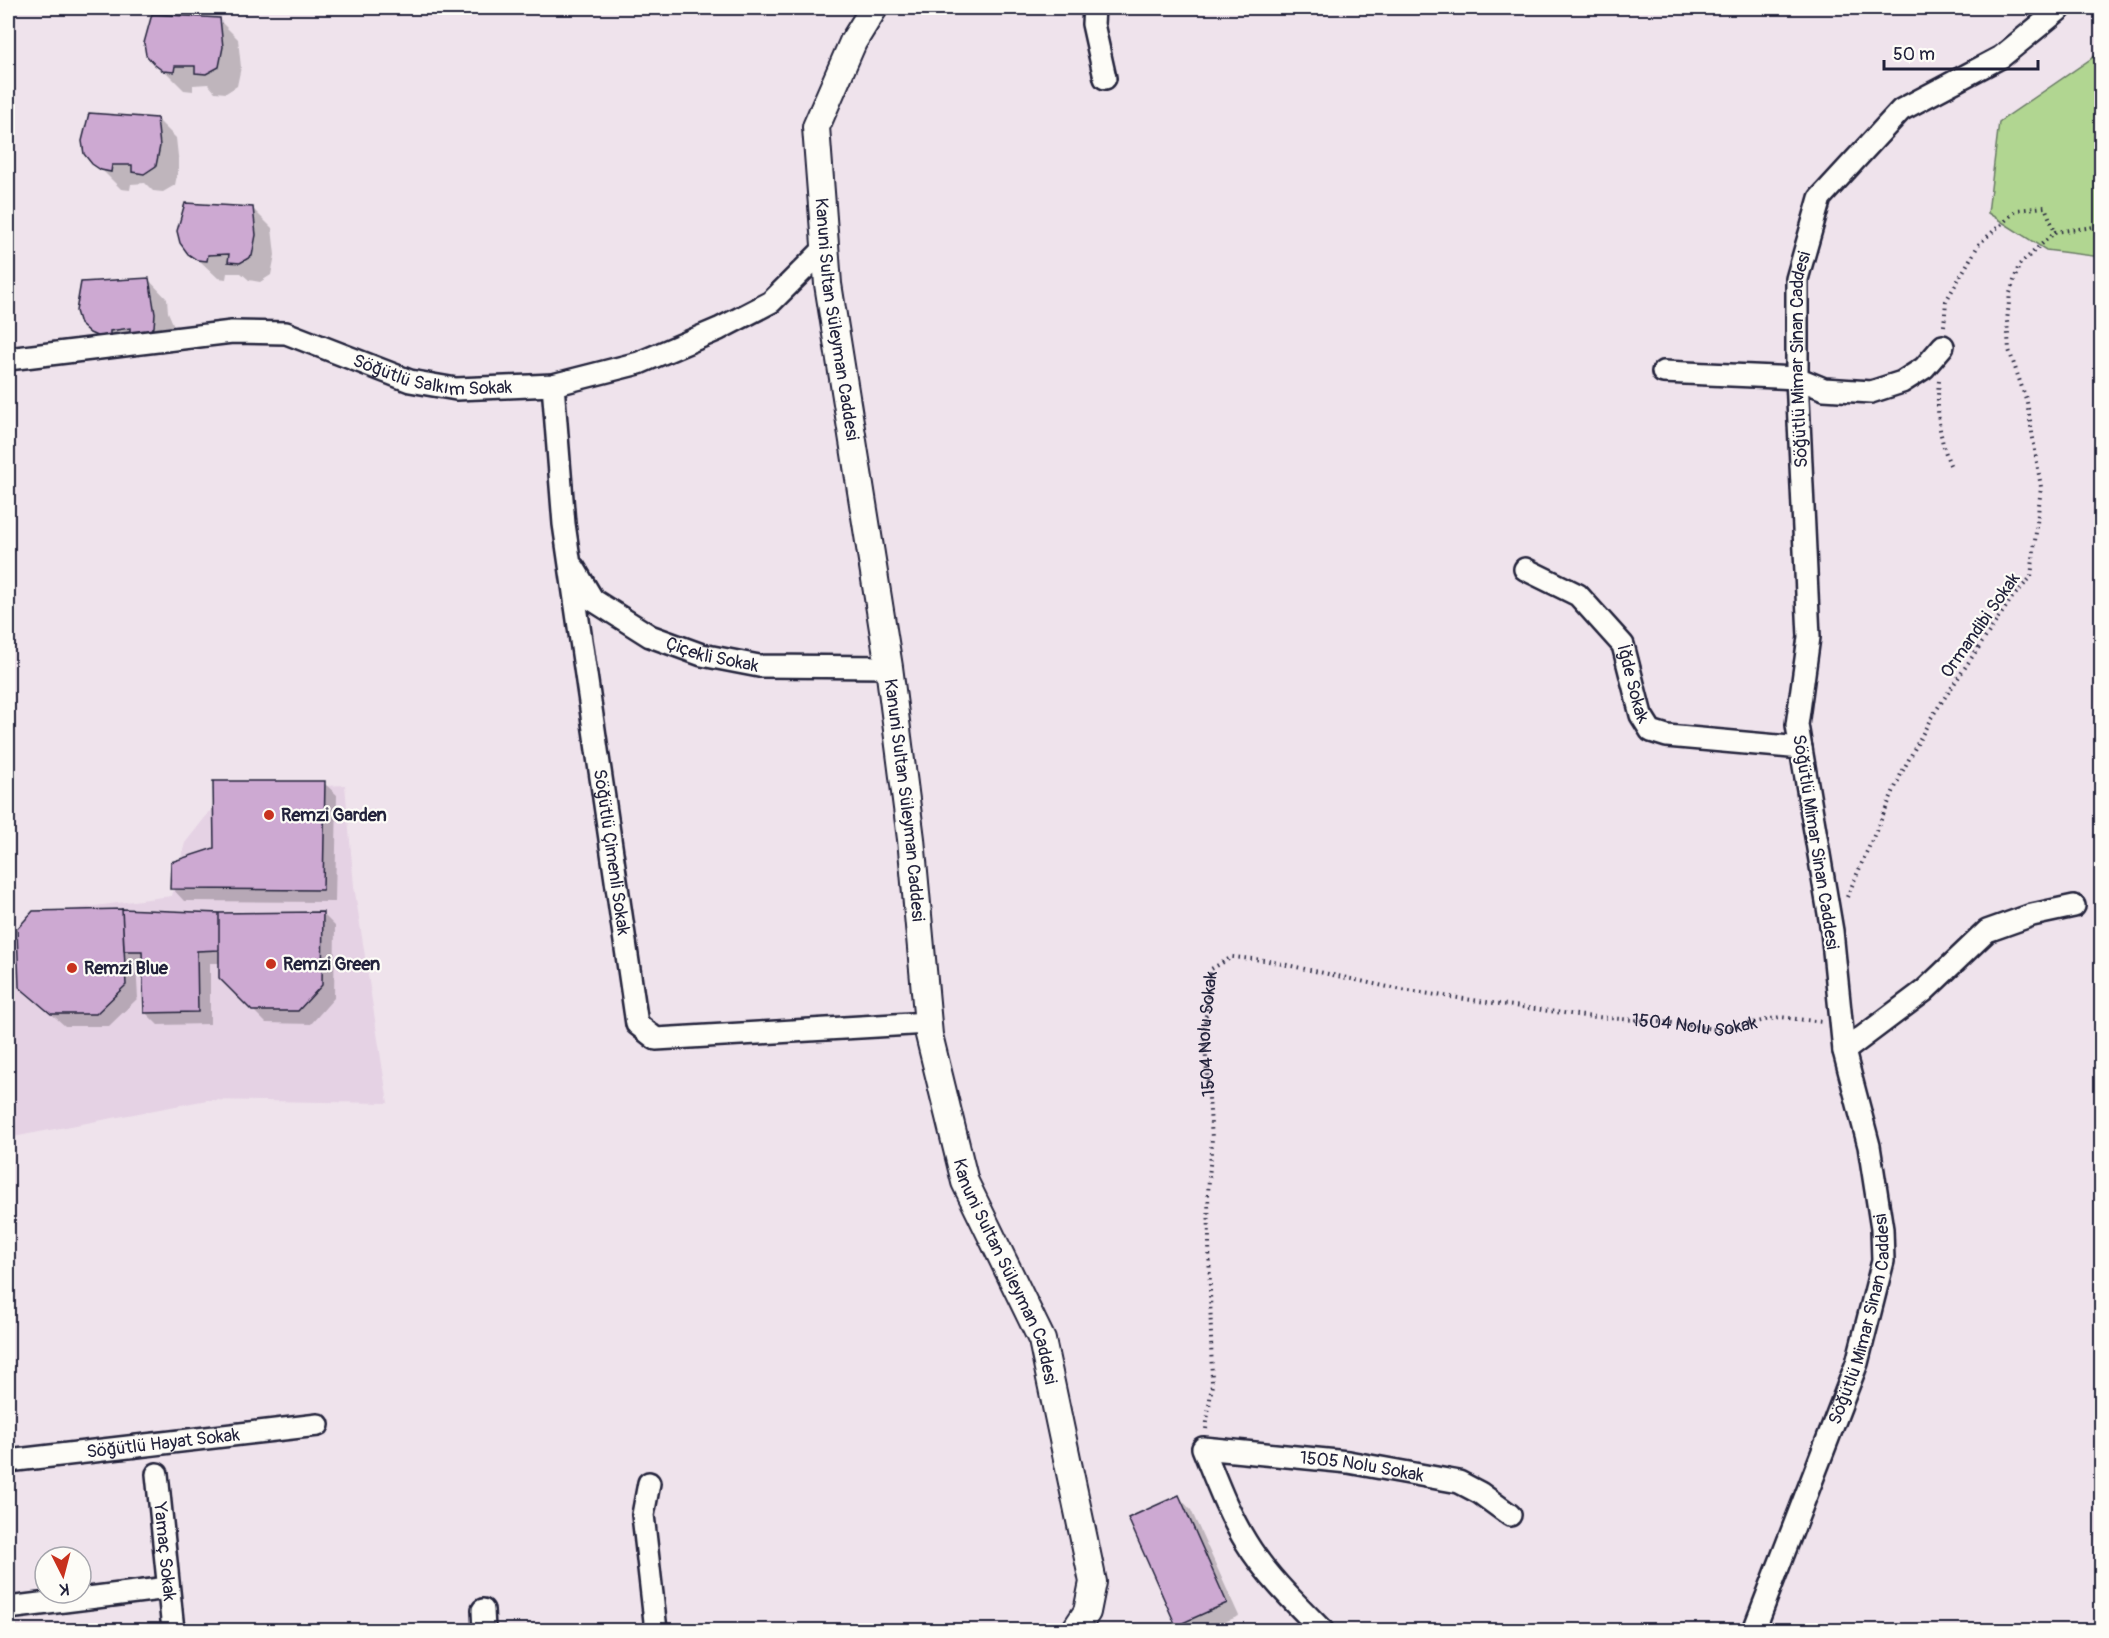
<svg xmlns="http://www.w3.org/2000/svg" width="2109" height="1638" font-family="Pangolin,sans-serif">
	<style>
		.built { fill: #e5d2e4 }
		.green { fill: #b1d691; stroke: #6a7c66; stroke-width: 1.5 }
		.shadow { fill: #0003 }
		.building { fill: #cda9d2; stroke: #22223b; stroke-width: 1.5 }
		.lines { fill: none; stroke-linecap: round; stroke-linejoin: round }
		.minor-casing { stroke: #22223b; stroke-width: 26 }
		.tertiary-casing { stroke: #22223b; stroke-width: 30 }
		.path { stroke: #22223b; stroke-width: 4; stroke-dasharray: 1.5 4.5; stroke-linecap: butt }
		.minor { stroke: #fdfcf7; stroke-width: 21 }
		.tertiary { stroke: #fdfcf7; stroke-width: 26 }
		.poi-dot { fill: #c8321e; stroke: #fdfcf7; stroke-width: 2 }
		.labels { text-anchor: middle; stroke-width: 4.5; stroke-linejoin: round; paint-order: stroke }
		.street-label { font-size: 18px; fill: #22223b; stroke: #fdfcf7 }
		.poi-label { font-size: 18px; font-weight: bold; fill: #22223b; stroke: #fdfcf7; text-anchor: start }
	</style>
	<rect width="100%" height="100%" fill="#efe3ec"/>
	<filter id="ink" filterUnits="userSpaceOnUse"><feTurbulence type="fractalNoise" baseFrequency=".0167" numOctaves="2"/><feDisplacementMap in="SourceGraphic" scale="12" xChannelSelector="R" yChannelSelector="G"/><feConvolveMatrix kernelMatrix="1 2 1 2 8 2 1 2 1" color-interpolation-filters="sRGB"/></filter>
	<g filter="url(#ink)">
		<path class="built" d="M345,785L354,886L388,1103L207,1100L8,1138V948L27,915L171,896L185,843L226,791Z"/>
		<path class="green" d="M2101,52V257L2046,250L1988,213L1999,122Z"/>
		<path class="shadow" d="M219,20L238,39L241,67L237,86L226,93L215,92L208,84L193,85V91L184,90L148,54Z
			M157,119L176,138L179,165L175,185L163,192L153,191L145,183L131,184L130,190L121,189L85,153Z
			M253,209L272,228L275,255L271,275L260,282L249,280L241,273H227L226,279L218,278L181,243Z
			M148,279L167,299L168,312L174,326L172,346L162,354H151L144,347L128,349V356H120L110,352L82,323Z
			M324,783L337,795L335,902L184,901L172,888L215,849Z
			M33,912L322,913L335,926L334,998L311,1024L266,1023L220,977V963H210V1024L158,1025L145,1012L144,963L136,964L138,998L109,1026H65L20,986Z
			M1179,1497L1191,1510L1239,1616L1206,1630H1183L1178,1625Z"/>
		<path class="building" d="M152,14L220,18L223,47L219,67L206,74L195,73V66H175L174,72L163,71L155,65L146,55L144,43Z
			M89,113L157,118L160,146L156,166L144,174L132,172V165H112L111,172L101,170L92,164L84,154L82,141Z
			M185,203L253,207L256,235L252,256L240,263L228,262L229,254L208,255L207,261L197,260L188,254L180,243L177,231Z
			M149,278L155,314L154,327L146,333L130,335V328L110,331V337H99L90,333L80,324L76,311L81,282Z
			M213,781H325L323,890L170,889L171,862L214,848Z
			M122,909L126,985L96,1014H51L19,987L17,929L33,911Z
			M122,909L219,913V950L197,951L198,1012L144,1013L142,951H124Z
			M323,912L322,985L298,1011H252L219,978V913Z
			M1179,1495L1227,1603L1176,1626L1128,1518Z"/>
		<g class="lines">
			<g class="minor-casing">
				<g id="minor">
					<path d="M1094,8L1093,24L1105,78"/>
					<path id="s2" d="M8,359L232,332L286,333L410,381L456,389L553,385L639,363L719,329L771,302L825,248"/>
					<path d="M1663,372L1797,378L1824,389L1871,392L1902,382L1924,368L1943,346"/>
					<path id="s3" d="M553,385L564,524L637,1024L656,1039L928,1023"/>
					<path id="s4" d="M574,568L593,600L650,636L702,655L759,666L889,667"/>
					<path id="s5" d="M1525,569L1578,595L1623,645L1641,715L1651,731L1667,736L1801,748"/>
					<path d="M1844,1051L1924,991L1987,931L2032,915L2074,906"/>
					<path id="s6" d="M8,1461L318,1425"/>
					<path id="s7" d="M157,1474L173,1630"/>
					<path d="M649,1483L643,1515L656,1630"/>
					<path d="M8,1608L168,1588"/>
					<path d="M483,1610L484,1630"/>
					<path id="s8" d="M1322,1630C1295,1603 1266,1575 1246,1542C1228,1513 1216,1480 1203,1448L1348,1462L1459,1482L1480,1493L1510,1515"/>
					<path id="s9" d="M1754,1630L1857,1363L1883,1261L1882,1229L1869,1146L1844,1051L1832,931L1797,725L1809,637L1797,378V279L1820,198L1901,110L2001,57L2061,8"/>
				</g>
			</g>
			<g class="tertiary-casing">
				<g id="tertiary">
					<path id="s10" d="M874,8L853,42L816,127L828,284L889,667L911,839L929,1035L965,1182L1042,1340L1093,1582L1087,1612L1075,1630"/>
				</g>
			</g>
			<g class="path">
				<path d="M1944,326L1946,301L1979,244L2017,210L2045,207L2055,232"/>
				<path d="M1939,381C1936,412 1939,439 1951,467"/>
				<path d="M1847,897L1901,774L1931,718L2012,598L2031,577L2041,487L2027,402L2009,350L2007,321L2010,293L2019,265L2055,232L2102,226"/>
				<path id="s1" d="M1206,1429L1212,1384L1208,1193L1212,1138L1204,1033L1211,969L1232,957L1264,960L1402,990L1584,1016L1672,1023L1720,1030L1780,1017L1823,1022"/>
			</g>
			<use href="#minor" class="minor"/>
			<use href="#tertiary" class="tertiary"/>
		</g>
	</g>
	<g class="poi-dot">
		<circle cx="269" cy="815" r="6"/>
		<circle cx="271" cy="964" r="6"/>
		<circle cx="72" cy="968" r="6"/>
	</g>
	<g class="labels">
		<g class="street-label">
			<text dy="6" stroke="none"><textPath href="#s10" startOffset="326">Kanuni Sultan Süleyman Caddesi</textPath></text>
			<text dy="6" stroke="none"><textPath href="#s9" startOffset="1302">Söğütlü Mimar Sinan Caddesi</textPath></text>
			<text dy="6" stroke="none"><textPath href="#s2" startOffset="434">Söğütlü Salkım Sokak</textPath></text>
			<text transform="translate(1980 625) rotate(-55)" y="6">Ormandibi Sokak</text>
			<text dy="6" stroke="none"><textPath href="#s4" startOffset="170">Çiçekli Sokak</textPath></text>
			<text dy="6" stroke="none"><textPath href="#s5" startOffset="166">İğde Sokak</textPath></text>
			<text dy="6" stroke="none"><textPath href="#s10" startOffset="812">Kanuni Sultan Süleyman Caddesi</textPath></text>
			<text transform="translate(1816 842) rotate(81)" y="6">Söğütlü Mimar Sinan Caddesi</text>
			<text dy="6" stroke="none"><textPath href="#s3" startOffset="471">Söğütlü Çimenli Sokak</textPath></text>
			<text dy="6" stroke="none"><textPath href="#s1" startOffset="954">1504 Nolu Sokak</textPath></text>
			<text dy="6" stroke="none"><textPath href="#s1" startOffset="396">1504 Nolu Sokak</textPath></text>
			<text dy="6" stroke="none"><textPath href="#s10" startOffset="1298">Kanuni Sultan Süleyman Caddesi</textPath></text>
			<text dy="6" stroke="none"><textPath href="#s9" startOffset="330">Söğütlü Mimar Sinan Caddesi</textPath></text>
			<text dy="6" stroke="none"><textPath href="#s6" startOffset="156">Söğütlü Hayat Sokak</textPath></text>
			<text dy="6" stroke="none"><textPath href="#s8" startOffset="380">1505 Nolu Sokak</textPath></text>
			<text dy="6" stroke="none"><textPath href="#s7" startOffset="78">Yamaç Sokak</textPath></text>
		</g>
		<g class="poi-label">
			<text x="281" y="821">Remzi Garden</text>
			<text x="283" y="970">Remzi Green</text>
			<text x="84" y="974">Remzi Blue</text>
		</g>
	</g>
	<rect width="2109" height="1638" fill="none" stroke="#fdfcf7" stroke-width="30"/>
	<rect x="15" y="15" width="2079" height="1608" fill="none" stroke="#22223b" stroke-width="2" filter="url(#ink)"/>
	<g transform="translate(63 1575) rotate(174)"><circle r="28" fill="#fdfcf7" stroke="#a5a5ac" stroke-width="1.5"/>
	<path d="M0-4.5L10 22L0 15L-10 22Z" fill="#c8321e"/>
	<text y="-9" font-size="16" font-weight="bold" text-anchor="middle" fill="#22223b">K</text>
	</g>
	<path d="M1884 60v9h154v-9" fill="none" stroke="#22223b" stroke-width="3"/>
	<text x="1893" y="60" font-size="18" fill="#22223b" stroke="#fdfcf7" stroke-width="4.5" paint-order="stroke">50 m</text>
</svg>
